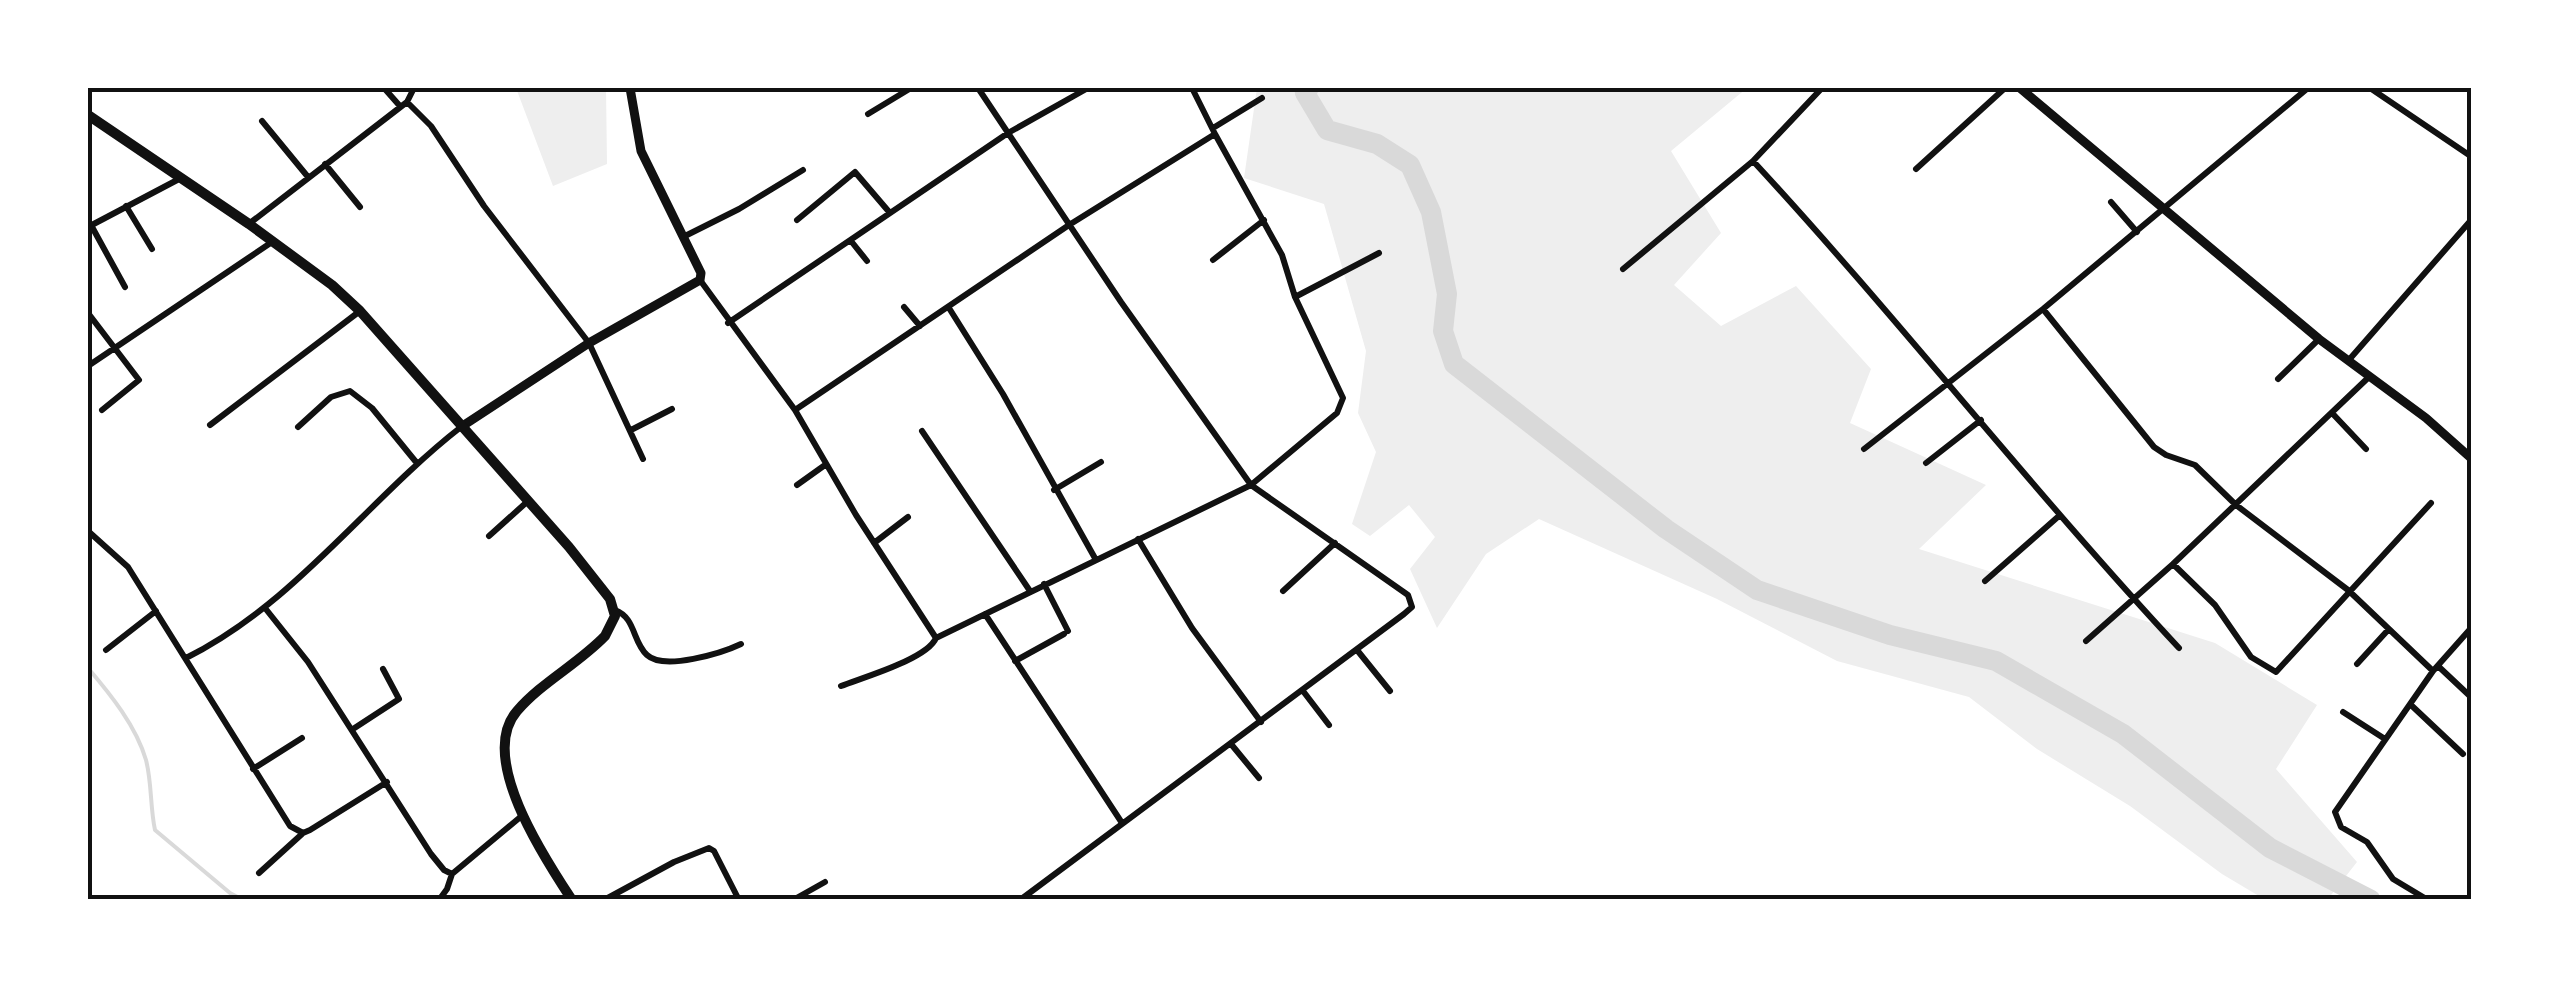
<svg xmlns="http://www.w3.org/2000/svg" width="2559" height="987" font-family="'Space Grotesk',sans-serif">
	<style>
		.green { fill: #eee }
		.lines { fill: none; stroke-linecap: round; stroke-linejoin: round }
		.stream { stroke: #d9d9d9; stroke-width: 4 }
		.river { stroke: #d9d9d9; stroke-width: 20 }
		.minor { stroke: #111; stroke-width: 6 }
		.secondary { stroke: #111; stroke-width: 9 }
		.primary { stroke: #111; stroke-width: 10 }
		.neatline { fill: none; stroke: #111; stroke-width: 4 }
	</style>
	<rect width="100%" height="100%" fill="#fff"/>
	<path class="green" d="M516,88H606L607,164L553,186Z
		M1257,88H1747L1671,151L1721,233L1674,285L1721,326L1796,286L1871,369L1850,423L1986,485L1919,549L2215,643L2317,705L2276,769L2357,862L2328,899H2264L2222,874L2130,806L2037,749L1969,697L1837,661L1717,599L1539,519L1486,554L1437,628L1410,569L1435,537L1409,505L1370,536L1352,524L1376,452L1358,413L1366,351L1324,204L1244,178Z"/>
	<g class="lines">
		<path class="stream" d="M88,668C111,695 136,726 146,760C152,783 150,807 155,830L230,893L243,900"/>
		<path class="river" d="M1309,88L1305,93L1327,130L1377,144L1410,165L1431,212L1447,294L1443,331L1454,364L1666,529L1757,590L1890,635L1996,661L2123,734L2270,848L2371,900"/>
		<path class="minor" d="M384,88L399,105
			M978,88L1121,302L1251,485L1337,413L1343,398L1295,297L1282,255L1215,134
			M2370,88L2472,157
			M407,102L431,126L484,206L589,343L643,459
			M868,114L911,88
			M262,121L308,177
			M1213,128L1262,98
			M1753,161C1899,319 2032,490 2179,648
			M325,164L360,207
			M1916,169L2005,88
			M2111,202L2137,232
			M126,206L152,249
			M797,220L855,172L890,213
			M250,223L407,102L414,88
			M91,225L125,287
			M88,227L181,178
			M683,237L739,209L803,170
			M851,241L867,261
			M1213,260L1264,220
			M1623,269L1753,161L1822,88
			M700,280L795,410L856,515L936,638
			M1295,297L1379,253
			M904,307L920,326
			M949,308L1003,394L1096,560
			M2043,309L2154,447L2166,455L2195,465L2236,505L2348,590L2433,671
			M88,313L139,380L102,410
			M728,323L1008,133L1088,88
			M2348,361L2472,219
			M88,366L272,242
			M2278,379L2319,339
			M795,410L1069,225L1215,134L1192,88
			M2332,413L2366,449
			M210,425L360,311
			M298,427L331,397L350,391L372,408L416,462
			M631,430L672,409
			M922,431L1030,591
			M1864,449L2043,309L2308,88
			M1926,463L1981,420
			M797,485L825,465
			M1054,490L1101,462
			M88,531L128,567L290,826L303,833L310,830L387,782
			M489,536L528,501
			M1138,539L1192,628L1261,722
			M874,543L908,517
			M2173,564L2215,605L2251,657L2276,672L2431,503
			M1985,581L2060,515
			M1044,584L1068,631
			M1283,591L1335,543
			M265,608L308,662L431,854L444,870L452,874
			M615,610C636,618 632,641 647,655C664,671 722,653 741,644
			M985,614L1122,823
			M2086,641L2173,564L2370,376
			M106,650L156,611
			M1357,650L1390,691
			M186,658C296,603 366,501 461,427
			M1015,661L1064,634
			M2357,664L2388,630
			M2438,666L2472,698
			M841,686C864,677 927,659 936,638L1251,485L1408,595L1412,607L1404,614L1020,900
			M1303,691L1329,725
			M2411,705L2463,754
			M2343,712L2385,739
			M353,729L399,699L383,669
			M1231,744L1259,778
			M253,769L302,738
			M259,873L302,834
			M452,874L524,814
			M439,900L447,889L452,874
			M604,900L674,862L709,848L714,851L739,900
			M793,900L825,882
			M2428,900L2393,879L2367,842L2341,827L2335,812L2433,671L2472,627"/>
		<path class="secondary" d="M2020,88L2319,339L2426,418L2472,459
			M461,427L589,343L700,280L701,273L641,151L630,88"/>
		<path class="primary" d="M88,115L249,224L332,285L360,311L569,547L610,599L615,616L605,636C578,664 542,682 517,711C477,757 545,859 572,900"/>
	</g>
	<rect width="2559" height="987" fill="none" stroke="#ffffff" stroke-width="180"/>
	<rect x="90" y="90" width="2379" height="807" class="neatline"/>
</svg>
